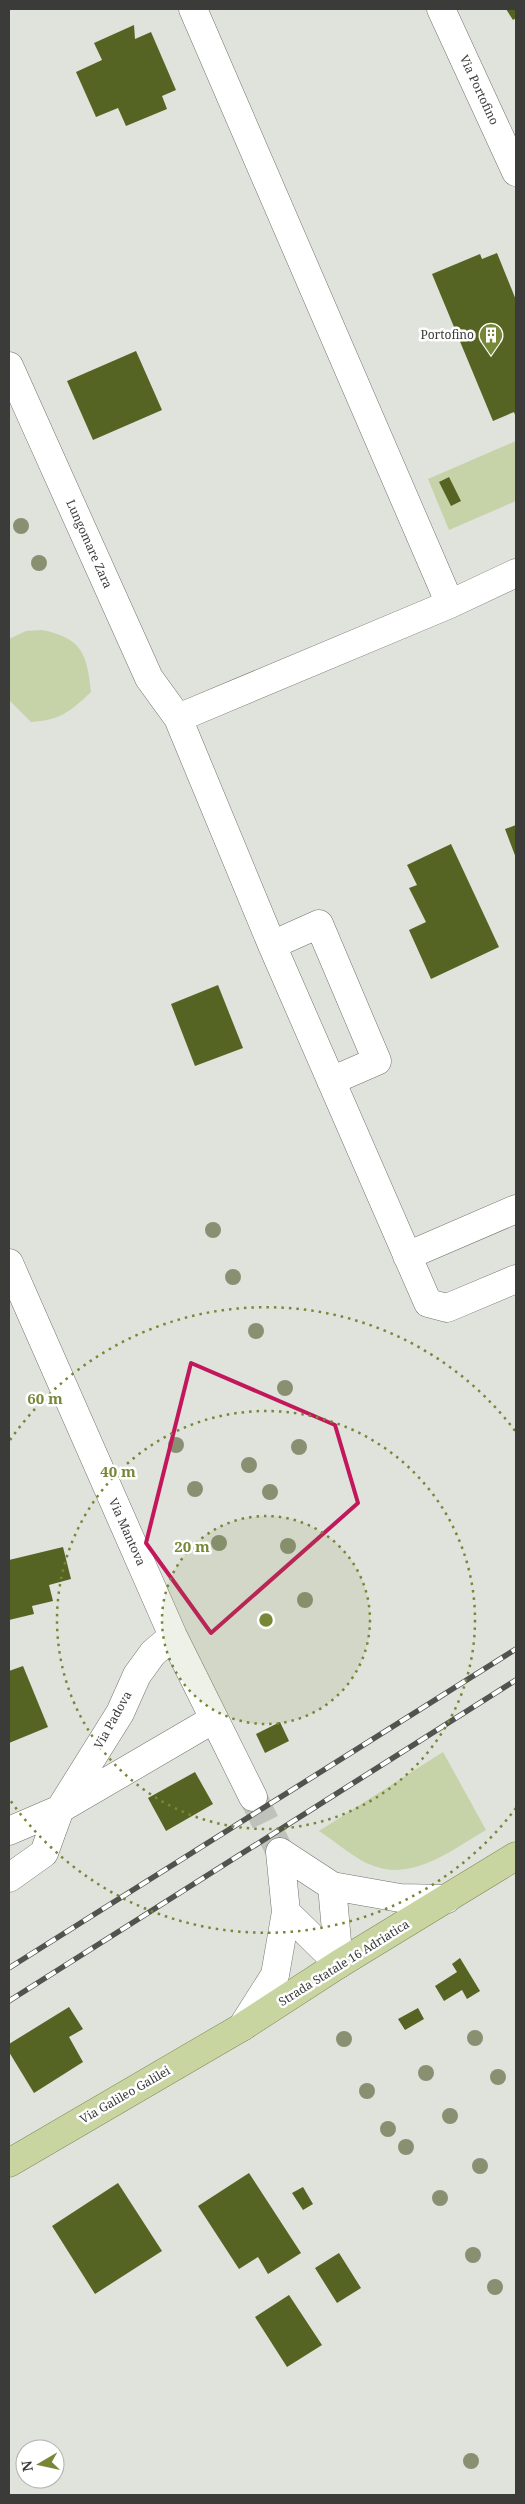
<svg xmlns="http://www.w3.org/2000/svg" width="525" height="2504" font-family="'Noto Serif',serif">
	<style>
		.green { fill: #c6d2a8 }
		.building { fill: #556422 }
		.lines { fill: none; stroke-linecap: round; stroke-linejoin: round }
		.minor-tunnel { stroke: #bfc1bb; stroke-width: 28; stroke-dasharray: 28 14; stroke-linecap: butt }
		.minor-casing { stroke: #72746f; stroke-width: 29 }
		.major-casing { stroke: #7f8d54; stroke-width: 29 }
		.minor { stroke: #fff; stroke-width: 28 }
		.major { stroke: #c8d5a1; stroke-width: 28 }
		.rail-casing { stroke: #52524f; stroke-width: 5.5 }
		.rail { stroke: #fff; stroke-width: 4; stroke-dasharray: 11; stroke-linecap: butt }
		.tree { fill: #899072 }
		.marked { fill: none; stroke: #c2185b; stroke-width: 4; stroke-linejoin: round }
		.ring { fill: none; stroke: #768838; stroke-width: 2.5; stroke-dasharray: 2.5 5 }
		.labels { text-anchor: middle; stroke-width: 5; stroke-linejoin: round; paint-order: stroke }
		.street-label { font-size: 12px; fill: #3b3b39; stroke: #fff }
		.poi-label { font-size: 12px; fill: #3b3b39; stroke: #fff; text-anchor: end }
		.centre { fill: #768838; stroke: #fff; stroke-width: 2.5 }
		.ring-label { font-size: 15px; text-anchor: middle; font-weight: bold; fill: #768838; stroke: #fff; stroke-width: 5; stroke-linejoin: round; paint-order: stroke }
	</style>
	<rect width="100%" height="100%" fill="#e0e2dc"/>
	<path class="green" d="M516,441V501L449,530L428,479Z
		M42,630C82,638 87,654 91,692C70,712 60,720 31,722L9,700V639L26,631Z
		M443,1752L486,1830C453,1849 414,1881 374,1866C356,1860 335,1841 319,1831Z"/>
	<path class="building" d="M506,9H516V18L513,20Z
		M134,25L135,39L151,32L176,90L162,96L167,109L126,126L118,108L96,117L76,72L102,60L94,43Z
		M497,253L516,300V418L514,412L493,421L432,274L480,254L482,259Z
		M136,351L162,410L93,440L67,381Z
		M449,477L461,501L451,506L439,482Z
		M516,825V858L505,829Z
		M451,844L499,947L431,979L409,930L426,922L409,888L417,885L407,865Z
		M218,985L243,1048L195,1066L171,1004Z
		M63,1547L71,1579L49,1585L53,1601L32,1606L34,1614L9,1620V1560Z
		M23,1666L48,1727L9,1743V1671Z
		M280,1722L289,1741L265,1753L256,1734Z
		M195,1772L213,1804L166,1831L148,1798Z
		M460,1958L480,1991L467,1999L462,1990L444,2001L435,1986L457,1972L452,1964Z
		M69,2007L83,2029L69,2037L83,2062L34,2093L9,2052V2044Z
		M418,2008L424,2019L405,2030L398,2019Z
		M249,2173L301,2253L268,2274L258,2257L239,2269L198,2206Z
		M118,2183L162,2251L95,2294L52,2226Z
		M303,2187L313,2204L303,2210L292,2193Z
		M339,2253L361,2288L337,2303L315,2268Z
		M289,2295L322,2345L287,2367L255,2317Z"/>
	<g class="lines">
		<path class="minor-tunnel" d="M253,1797L280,1852"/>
		<g class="minor-casing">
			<path id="minor" d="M193,9L450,604
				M441,9L516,172
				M9,366L149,678L178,718L272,945L428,1303L447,1308L516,1279
				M178,718L450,604L516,573
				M272,945L319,924L377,1061L331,1081
				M407,1256L516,1209
				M9,1263L173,1636L253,1797
				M9,1831L60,1809L214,1719
				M280,1852L332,1886L400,1898L447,1899
				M9,1878L44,1853L60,1809L120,1713L137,1675L153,1653L173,1636
				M332,1886L339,1964
				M286,1912L339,1964
				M242,2027L275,1975L286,1912L280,1852"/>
		</g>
		<g class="major-casing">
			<path id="major" d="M9,2163L242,2027L339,1964L516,1856"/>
		</g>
		<use href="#minor" class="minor"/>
		<use href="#major" class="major"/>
		<g class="rail-casing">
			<path id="rail" d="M9,1968L516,1649
				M9,2001L516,1680"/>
		</g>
		<use href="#rail" class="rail"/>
	</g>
	<g class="tree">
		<circle cx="21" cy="526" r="8"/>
		<circle cx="39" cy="563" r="8"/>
		<circle cx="213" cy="1230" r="8"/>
		<circle cx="233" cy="1277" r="8"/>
		<circle cx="256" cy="1331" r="8"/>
		<circle cx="285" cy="1388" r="8"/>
		<circle cx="176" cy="1445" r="8"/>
		<circle cx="299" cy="1447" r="8"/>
		<circle cx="249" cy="1465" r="8"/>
		<circle cx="195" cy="1489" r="8"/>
		<circle cx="270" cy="1492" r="8"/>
		<circle cx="219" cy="1543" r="8"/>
		<circle cx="288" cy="1546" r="8"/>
		<circle cx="305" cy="1600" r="8"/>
		<circle cx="475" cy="2038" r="8"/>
		<circle cx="344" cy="2039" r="8"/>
		<circle cx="426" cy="2073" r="8"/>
		<circle cx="498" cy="2077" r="8"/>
		<circle cx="367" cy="2091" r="8"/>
		<circle cx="450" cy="2116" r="8"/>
		<circle cx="388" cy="2129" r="8"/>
		<circle cx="406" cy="2147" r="8"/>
		<circle cx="480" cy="2166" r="8"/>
		<circle cx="440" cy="2198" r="8"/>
		<circle cx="473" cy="2255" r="8"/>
		<circle cx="495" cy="2287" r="8"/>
		<circle cx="471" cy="2461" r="8"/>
	</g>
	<path class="marked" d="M191,1363L335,1425L358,1503L211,1633L146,1543Z"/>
	<circle cx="266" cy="1620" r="104" fill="#768838" fill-opacity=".12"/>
	<g class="ring">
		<circle cx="266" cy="1620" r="104"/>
		<circle cx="266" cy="1620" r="209"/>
		<path d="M516 1808A313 313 0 0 1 10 1800M10 1440A313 313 0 0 1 516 1432"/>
	</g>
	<defs>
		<g id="building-pin" transform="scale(1.25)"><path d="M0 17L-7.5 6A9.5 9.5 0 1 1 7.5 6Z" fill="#768838" stroke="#fff"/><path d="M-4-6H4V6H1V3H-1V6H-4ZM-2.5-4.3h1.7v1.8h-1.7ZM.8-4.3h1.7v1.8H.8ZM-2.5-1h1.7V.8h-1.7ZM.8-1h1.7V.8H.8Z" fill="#fff"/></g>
	</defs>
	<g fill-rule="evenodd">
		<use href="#building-pin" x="491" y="335"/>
	</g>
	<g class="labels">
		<g class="street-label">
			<text transform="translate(479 90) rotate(65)" y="4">Via Portofino</text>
			<text transform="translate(89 544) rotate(66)" y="4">Lungomare Zara</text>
			<text transform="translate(127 1532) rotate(66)" y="4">Via Mantova</text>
			<text transform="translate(113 1720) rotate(-61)" y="4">Via Padova</text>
			<text transform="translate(344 1963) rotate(-32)" y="4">Strada Statale 16 Adriatica</text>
			<text transform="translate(125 2095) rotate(-30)" y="4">Via Galileo Galilei</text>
		</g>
		<g class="poi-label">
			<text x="474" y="339">Portofino</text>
		</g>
	</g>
	<circle cx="266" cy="1620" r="8" class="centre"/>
	<g class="ring-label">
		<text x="45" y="1404">60 m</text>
		<text x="118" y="1477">40 m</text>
		<text x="192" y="1552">20 m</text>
	</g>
	<rect width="525" height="2504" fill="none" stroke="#3b3b39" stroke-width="20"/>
	<g transform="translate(40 2464) rotate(261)"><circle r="24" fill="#ffffff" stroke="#b1b1b0"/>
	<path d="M0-4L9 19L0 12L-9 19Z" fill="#768838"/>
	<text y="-8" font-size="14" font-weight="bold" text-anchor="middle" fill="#3b3b39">N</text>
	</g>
</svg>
